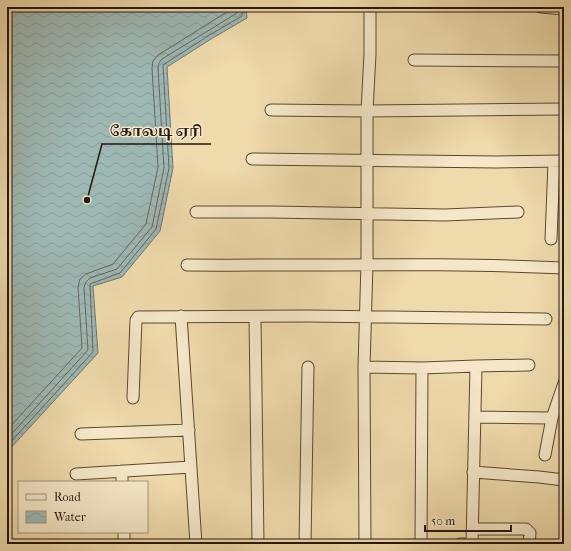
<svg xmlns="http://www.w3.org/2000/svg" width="571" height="551" font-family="'IM FELL French Canon','Noto Serif Tamil',serif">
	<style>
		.water { fill: url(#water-waves); stroke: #6e7871 }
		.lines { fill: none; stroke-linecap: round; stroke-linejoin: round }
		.shore { stroke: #626860; stroke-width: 1 }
		.street-casing { stroke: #594834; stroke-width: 13 }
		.street { stroke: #f5e7c8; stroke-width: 11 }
		.leader { fill: none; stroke: #27170d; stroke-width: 1.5 }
		.callout-dot { fill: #27170d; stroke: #f5e7c8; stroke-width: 1.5 }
		.callout-label { font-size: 14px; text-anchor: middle; font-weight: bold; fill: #27170d; stroke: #f5e7c8; stroke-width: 3; stroke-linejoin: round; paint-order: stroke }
	</style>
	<defs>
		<pattern id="water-waves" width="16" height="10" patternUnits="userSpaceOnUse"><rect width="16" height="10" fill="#9eb8b4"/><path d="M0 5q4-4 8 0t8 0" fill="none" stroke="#889d9a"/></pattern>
	</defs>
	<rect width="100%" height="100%" fill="#efdaab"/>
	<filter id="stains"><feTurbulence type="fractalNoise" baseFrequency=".005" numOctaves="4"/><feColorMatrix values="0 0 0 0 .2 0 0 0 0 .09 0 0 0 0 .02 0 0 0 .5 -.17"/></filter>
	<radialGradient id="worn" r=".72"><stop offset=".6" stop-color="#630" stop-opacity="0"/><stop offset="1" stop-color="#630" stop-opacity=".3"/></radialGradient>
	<path class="water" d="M7,7H246L247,18L211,39L167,67L173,168L160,231L122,277L93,286L98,353L7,452Z"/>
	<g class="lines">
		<path class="shore" d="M7,430L82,348L78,287L80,279L86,274L113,264L146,224L158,167L152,68L153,61L158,55L230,10L231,7
			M7,439L88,350L84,287L86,282L90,278L117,269L152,227L164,168L158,68L159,63L162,59L237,13V7
			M7,446L93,352L90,284L120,273L156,229L169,168L163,65L208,36L242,16V7"/>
		<g class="street-casing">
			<path id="street" d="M541,7L564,9
				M414,60L564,61
				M271,110L367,111L564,109
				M252,159L496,162L564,161
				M196,212H271L445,215L518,212
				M551,239L554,162
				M187,265C313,266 438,262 564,268
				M181,316L196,544
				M255,317L258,544
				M364,367L422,368L476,366L529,365
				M133,398L136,320L138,317L308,316L546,319
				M475,417L552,418L545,455
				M552,418L564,383
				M81,434L189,430
				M122,471V482
				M473,472L539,477L564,480
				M76,474L191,467
				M473,529H526L530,533L529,544
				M124,532V544
				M305,544L308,367
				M365,544L364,367L367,263V111L370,54V7
				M421,544L422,368
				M460,544H472
				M472,544L476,366"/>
		</g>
		<use href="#street" class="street"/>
	</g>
	<path class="leader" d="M87 200L102 144H211"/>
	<circle class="callout-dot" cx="87" cy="200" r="4"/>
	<g class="callout-label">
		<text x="156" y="136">கோலடி ஏரி</text>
	</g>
	<rect width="571" height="551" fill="none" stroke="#efdaab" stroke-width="24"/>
	<rect x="8" y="8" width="555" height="535" fill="none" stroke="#27170d" stroke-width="2"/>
	<rect x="12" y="12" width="547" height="527" fill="none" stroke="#27170d"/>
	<rect x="18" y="481" width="130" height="52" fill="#f5e7c8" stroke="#a3947d"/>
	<rect x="26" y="494" width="20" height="6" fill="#f5e7c8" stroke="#a3947d"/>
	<text x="54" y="501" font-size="12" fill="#27170d">Road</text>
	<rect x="26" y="511" width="20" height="12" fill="url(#water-waves)" stroke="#a3947d"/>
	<text x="54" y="521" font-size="12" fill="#27170d">Water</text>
	<path d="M425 525v6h86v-6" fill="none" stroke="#27170d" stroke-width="2"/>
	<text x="431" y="525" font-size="12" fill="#27170d" stroke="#f5e7c8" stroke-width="3" paint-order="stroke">50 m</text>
	<rect width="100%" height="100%" filter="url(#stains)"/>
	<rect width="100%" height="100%" fill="url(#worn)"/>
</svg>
